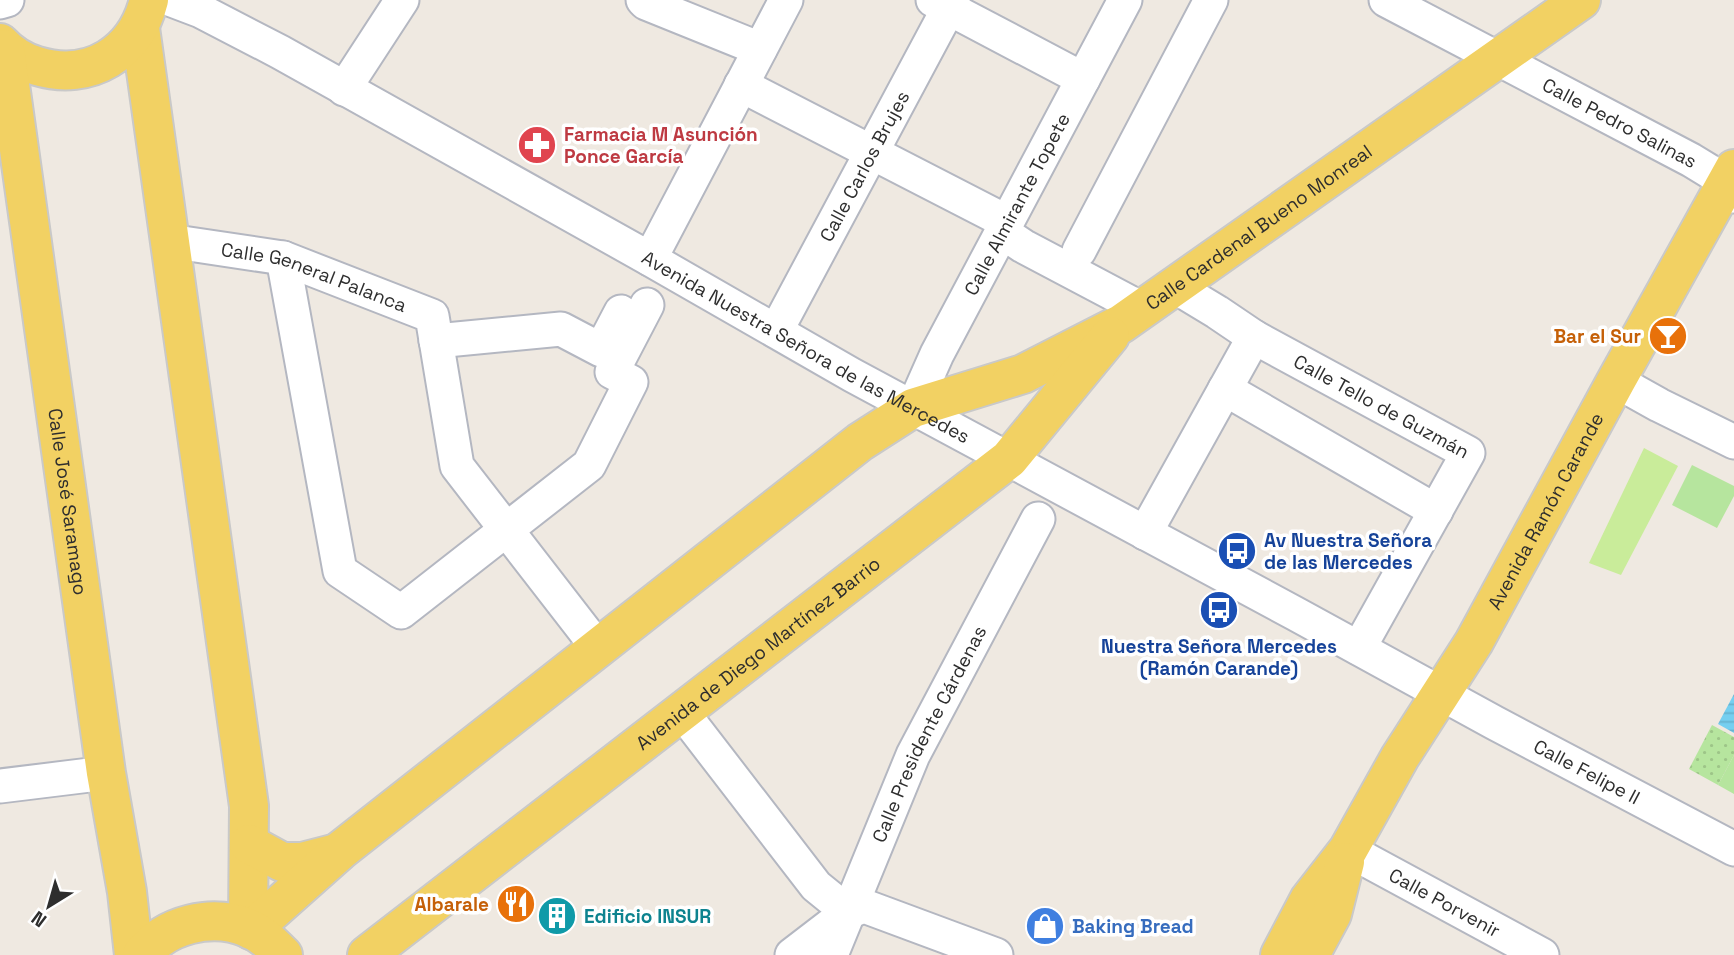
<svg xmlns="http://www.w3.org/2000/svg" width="1734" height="955" font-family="'Space Grotesk',sans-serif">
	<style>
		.grass { fill: url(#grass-dots) }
		.garden { fill: #b6e59e }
		.pitch { fill: #c9ec9a }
		.water { fill: url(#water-rules) }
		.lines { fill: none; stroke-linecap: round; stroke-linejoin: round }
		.minor-casing { stroke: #b4b7c1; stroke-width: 37 }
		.major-casing { stroke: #c9c9c9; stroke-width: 42 }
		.minor { stroke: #fff; stroke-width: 33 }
		.major { stroke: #f2d163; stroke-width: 38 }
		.labels { text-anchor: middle; stroke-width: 7; stroke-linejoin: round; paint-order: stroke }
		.street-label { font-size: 19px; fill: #2e2e2e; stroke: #fff }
		.health-label { font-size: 19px; font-weight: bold; fill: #be3a42; stroke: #fff; text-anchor: start }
		.food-label { font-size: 19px; font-weight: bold; fill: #c56008; stroke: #fff; text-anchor: end }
		.transit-label { font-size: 19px; font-weight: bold; fill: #164399; stroke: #fff; text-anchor: start }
		.culture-label { font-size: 19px; font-weight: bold; fill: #0d838f; stroke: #fff; text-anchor: start }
		.shop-label { font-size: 19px; font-weight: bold; fill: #366cbe; stroke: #fff; text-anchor: start }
	</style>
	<defs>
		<pattern id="grass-dots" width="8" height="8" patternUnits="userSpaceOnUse" patternTransform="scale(1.75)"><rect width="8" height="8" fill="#b6e59e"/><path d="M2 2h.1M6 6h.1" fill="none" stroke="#9dc588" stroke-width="1.8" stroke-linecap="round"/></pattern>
		<pattern id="water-rules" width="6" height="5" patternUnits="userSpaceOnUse" patternTransform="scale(1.75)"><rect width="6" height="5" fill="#75cff0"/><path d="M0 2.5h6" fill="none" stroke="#66b2ce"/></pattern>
	</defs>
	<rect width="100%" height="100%" fill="#efe9e1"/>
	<path class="grass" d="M1712,725L1734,737V755L1718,785L1689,769Z"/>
	<path class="garden" d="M1692,465L1734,486V496L1717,528L1672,505Z
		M1734,755V794L1718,785Z"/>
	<path class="pitch" d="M1644,448L1678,466L1621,575L1589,563Z"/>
	<path class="water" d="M1734,694V733L1718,724Z"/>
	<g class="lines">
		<g class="minor-casing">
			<g id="minor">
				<path id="s1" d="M172,0L201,11L280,52L650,259L852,375L1296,614L1495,723L1734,849"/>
				<path d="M643,0L646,3L760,49"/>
				<path d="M933,0L1083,79"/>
				<path id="s2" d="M1386,0L1691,160L1727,182L1734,196"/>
				<path d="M0,2L7,0"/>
				<path d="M741,85L1007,222"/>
				<path d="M344,89L402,0"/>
				<path d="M1002,232L1023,246L1142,309"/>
				<path id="s3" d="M169,241L283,258L432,316L457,466L598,648"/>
				<path d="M1079,251L1211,0"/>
				<path d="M283,258L340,571L401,612L589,465L631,382L612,372L647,305"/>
				<path d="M650,259L786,0"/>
				<path id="s4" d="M1174,286L1217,312L1254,337L1468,453L1359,648"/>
				<path id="s5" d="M776,331L953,0"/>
				<path d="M436,341L561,329L601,350L621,312"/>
				<path d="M1616,381L1659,405L1734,442"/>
				<path d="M1225,389L1436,511"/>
				<path id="s6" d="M913,408L937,354L1125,0"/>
				<path d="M1145,533L1254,337"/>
				<path d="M682,712L816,886L848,912"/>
				<path d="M0,786L106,773"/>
				<path id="s7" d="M1348,850L1542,955"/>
				<path d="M792,955L848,912L864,906L996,955"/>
				<path id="s8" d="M831,955L913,755L1038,519"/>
			</g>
		</g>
		<g class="major-casing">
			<g id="major">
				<path d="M140,28L249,806L248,928"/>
				<path d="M0,43C10,54 23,62 37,66C90,82 136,53 149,0"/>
				<path id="s9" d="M5,49L106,773L127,892L134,955"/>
				<path d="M249,844L282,862H302L337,853"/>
				<path id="s10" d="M251,930L341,850L860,442L913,408L1023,374L1121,324L1581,0"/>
				<path d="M142,955C166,924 212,913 248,928C262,934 272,944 283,955"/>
				<path id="s11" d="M367,955L1009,459L1110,336"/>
				<path id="s12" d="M1280,955L1309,900L1348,850L1400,757L1474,642L1616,381L1734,169"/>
				<path d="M1310,955L1332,914L1345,862"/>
			</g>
		</g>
		<use href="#minor" class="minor"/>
		<use href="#major" class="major"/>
	</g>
	<defs>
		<g id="pharmacy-disc" transform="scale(2.0125)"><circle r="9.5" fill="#e0444e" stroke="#fff"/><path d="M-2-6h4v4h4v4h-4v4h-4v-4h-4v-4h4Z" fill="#fff"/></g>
		<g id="bar-disc" transform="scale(2.0125)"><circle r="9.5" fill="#e8710a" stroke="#fff"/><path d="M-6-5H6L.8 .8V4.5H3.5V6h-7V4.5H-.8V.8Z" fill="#fff"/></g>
		<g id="bus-disc" transform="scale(2.0125)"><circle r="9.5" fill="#1a4fb4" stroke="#fff"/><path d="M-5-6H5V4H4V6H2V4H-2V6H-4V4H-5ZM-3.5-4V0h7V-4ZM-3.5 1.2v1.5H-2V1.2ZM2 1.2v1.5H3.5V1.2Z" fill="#fff"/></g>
		<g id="restaurant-disc" transform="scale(2.0125)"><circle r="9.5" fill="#e8710a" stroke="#fff"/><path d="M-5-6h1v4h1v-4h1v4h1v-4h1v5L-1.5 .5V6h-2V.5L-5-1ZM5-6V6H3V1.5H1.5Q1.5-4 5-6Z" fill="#fff"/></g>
		<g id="building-disc" transform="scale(2.0125)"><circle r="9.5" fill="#0f9aa8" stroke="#fff"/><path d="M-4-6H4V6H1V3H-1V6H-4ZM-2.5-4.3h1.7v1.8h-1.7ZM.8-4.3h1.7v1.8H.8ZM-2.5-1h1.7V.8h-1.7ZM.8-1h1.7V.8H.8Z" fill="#fff"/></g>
		<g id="shop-disc" transform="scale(2.0125)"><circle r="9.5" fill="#3f7fe0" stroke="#fff"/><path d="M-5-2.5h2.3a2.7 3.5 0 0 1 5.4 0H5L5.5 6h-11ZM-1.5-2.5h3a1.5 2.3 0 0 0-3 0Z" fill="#fff"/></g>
	</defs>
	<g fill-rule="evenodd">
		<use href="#pharmacy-disc" x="537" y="145"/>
		<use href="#bar-disc" x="1668" y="336"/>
		<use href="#bus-disc" x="1237" y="551"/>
		<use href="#bus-disc" x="1219" y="610"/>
		<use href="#restaurant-disc" x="516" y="904"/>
		<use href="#building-disc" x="557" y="916"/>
		<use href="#shop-disc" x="1045" y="926"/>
	</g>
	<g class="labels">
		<g class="street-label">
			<text dy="7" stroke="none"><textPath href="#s2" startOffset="264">Calle Pedro Salinas</textPath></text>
			<text dy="7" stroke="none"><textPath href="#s5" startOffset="187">Calle Carlos Brujes</textPath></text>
			<text dy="7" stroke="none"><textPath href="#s6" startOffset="229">Calle Almirante Topete</textPath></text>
			<text dy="7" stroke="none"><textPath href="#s10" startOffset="1237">Calle Cardenal Bueno Monreal</textPath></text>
			<text dy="7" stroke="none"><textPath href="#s3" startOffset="150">Calle General Palanca</textPath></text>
			<text dy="7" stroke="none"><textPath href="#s1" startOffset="723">Avenida Nuestra Señora de las Mercedes</textPath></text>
			<text dy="7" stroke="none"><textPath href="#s4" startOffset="240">Calle Tello de Guzmán</textPath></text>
			<text dy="7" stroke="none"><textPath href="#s9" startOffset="457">Calle José Saramago</textPath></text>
			<text dy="7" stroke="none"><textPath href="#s12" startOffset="518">Avenida Ramón Carande</textPath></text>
			<text dy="7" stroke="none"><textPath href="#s11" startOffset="494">Avenida de Diego Martínez Barrio</textPath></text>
			<text dy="7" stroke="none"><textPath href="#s8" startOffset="242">Calle Presidente Cárdenas</textPath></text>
			<text dy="7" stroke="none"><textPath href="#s1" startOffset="1612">Calle Felipe II</textPath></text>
			<text dy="7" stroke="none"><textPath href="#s7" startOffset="110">Calle Porvenir</textPath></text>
		</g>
		<g class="health-label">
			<text x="564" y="141">Farmacia M Asunción<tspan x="564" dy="22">Ponce García</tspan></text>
		</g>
		<g class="food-label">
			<text x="1641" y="343">Bar el Sur</text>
			<text x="489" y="911">Albarale</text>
		</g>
		<g class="transit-label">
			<text x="1264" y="547">Av Nuestra Señora<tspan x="1264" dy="22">de las Mercedes</tspan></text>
			<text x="1219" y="653" text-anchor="middle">Nuestra Señora Mercedes<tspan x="1219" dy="22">(Ramón Carande)</tspan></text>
		</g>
		<g class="culture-label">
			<text x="584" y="923">Edificio INSUR</text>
		</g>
		<g class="shop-label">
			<text x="1072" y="933">Baking Bread</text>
		</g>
	</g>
	<g transform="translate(49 906) rotate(217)" stroke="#ffffff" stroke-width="5" paint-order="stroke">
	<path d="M0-5L12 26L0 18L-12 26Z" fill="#2e2e2e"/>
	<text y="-10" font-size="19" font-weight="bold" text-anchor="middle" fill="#2e2e2e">N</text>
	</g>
</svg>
